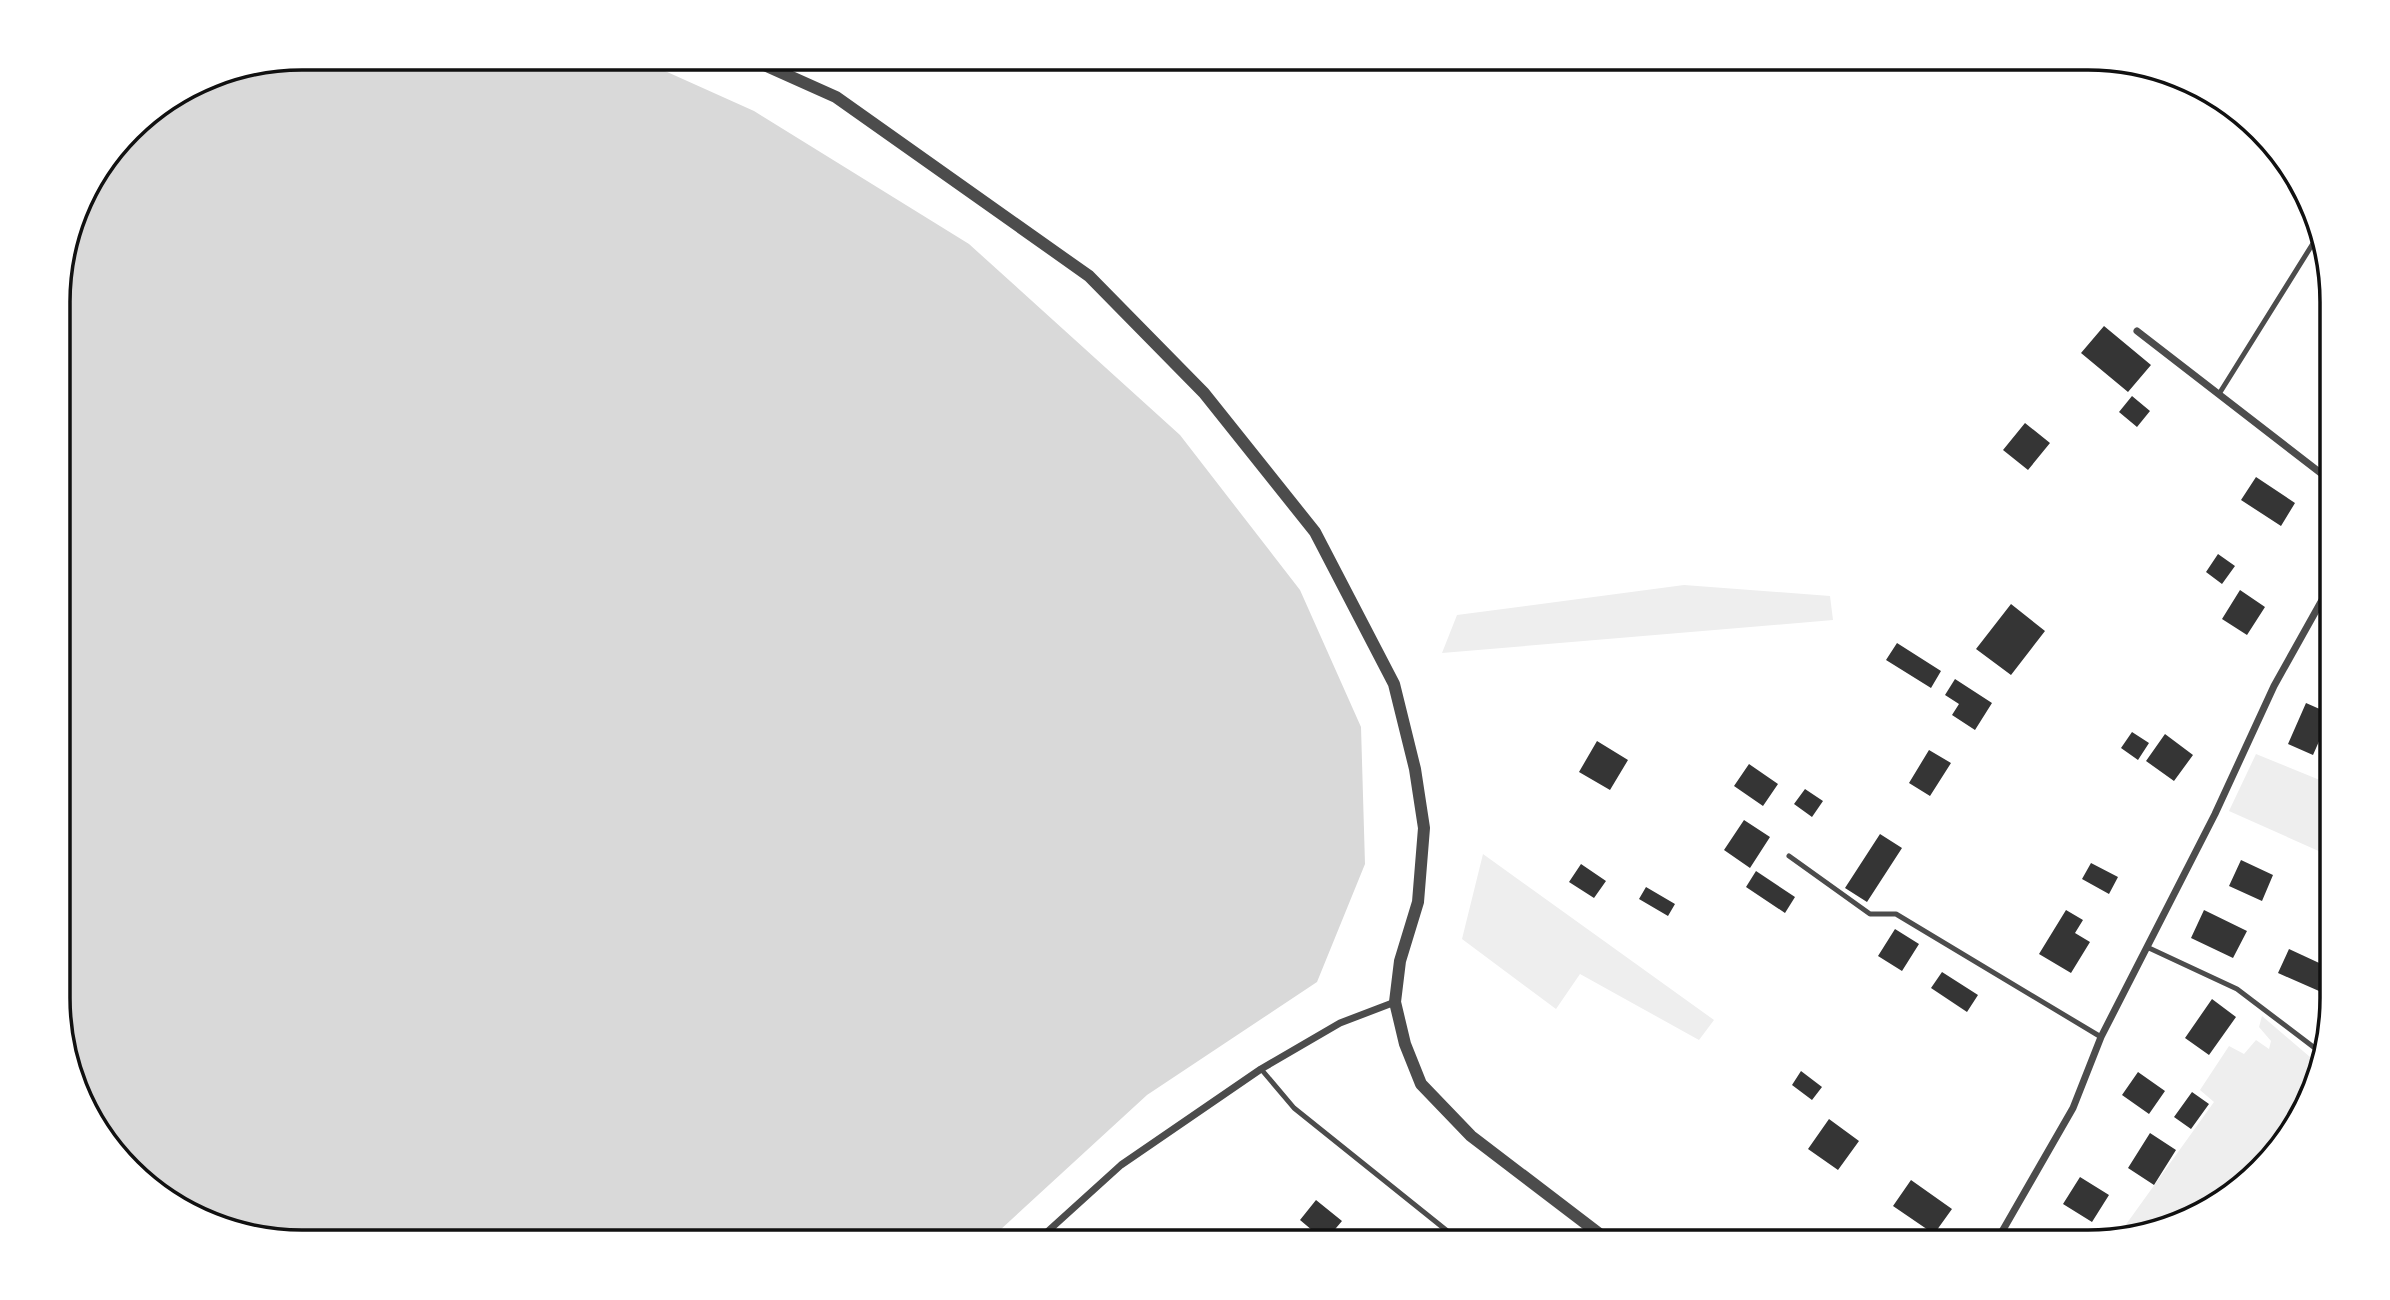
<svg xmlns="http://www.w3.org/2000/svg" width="2390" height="1300" font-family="Jost,sans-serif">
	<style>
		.green { fill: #eee }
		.water { fill: #d9d9d9 }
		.building { fill: #353535 }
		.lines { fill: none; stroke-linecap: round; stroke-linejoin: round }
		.service { stroke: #4c4c4c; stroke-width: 5 }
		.minor { stroke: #4c4c4c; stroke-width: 7 }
		.tertiary { stroke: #4c4c4c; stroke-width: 12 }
		.rim { fill: none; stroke: #111; stroke-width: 3.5 }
	</style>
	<rect width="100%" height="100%" fill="#fff"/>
	<path class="green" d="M1684,585L1830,596L1833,620L1442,653L1457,615Z
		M2256,754L2332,785V857L2229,811Z
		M1483,854L1714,1020L1699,1040L1580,974L1556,1009L1462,939Z
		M2262,1016L2317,1063L2307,1106L2223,1201L2117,1237L2214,1102L2200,1090L2229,1046L2244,1054L2256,1040L2269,1049L2271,1041L2259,1027Z"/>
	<path class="water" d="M302,58H636L754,111L969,244L1180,435L1300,590L1361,727L1365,864L1317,982L1147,1095L987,1242H302L194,1217L99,1134L60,1030L58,286L83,194L141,119L209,76Z"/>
	<path class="building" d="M2104,326L2151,365L2128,392L2081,353Z
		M2132,396L2150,411L2137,427L2119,412Z
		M2025,423L2050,443L2028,470L2003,450Z
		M2256,477L2295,503L2281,526L2241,500Z
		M2218,554L2235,566L2222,584L2206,572Z
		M2240,590L2265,607L2247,635L2222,619Z
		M2011,604L2045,631L2011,675L1976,649Z
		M1897,643L1941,671L1931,688L1886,660Z
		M1955,679L1992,703L1975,730L1952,715L1959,704L1945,695Z
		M2306,703L2331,714L2313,755L2288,744Z
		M2132,732L2149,743L2138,760L2121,748Z
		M2165,734L2193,755L2174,781L2146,761Z
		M1597,741L1628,760L1610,790L1579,772Z
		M1929,750L1951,763L1930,796L1909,783Z
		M1749,764L1778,784L1763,806L1734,786Z
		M1805,789L1823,801L1812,817L1794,804Z
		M1744,820L1770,837L1750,868L1724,850Z
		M1880,834L1902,848L1867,902L1845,888Z
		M2241,860L2273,875L2262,901L2229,886Z
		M2091,863L2118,877L2109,894L2082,879Z
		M1581,864L1606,881L1594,898L1569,882Z
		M1756,871L1795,897L1785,913L1746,887Z
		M1646,887L1675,904L1668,916L1639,899Z
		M2066,910L2083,920L2075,933L2090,942L2071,973L2039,954Z
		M2204,910L2247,931L2233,958L2191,938Z
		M1895,929L1919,944L1902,971L1878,956Z
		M2289,949L2330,968L2319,991L2278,973Z
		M1942,972L1978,995L1967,1012L1931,988Z
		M2212,999L2236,1017L2209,1055L2185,1038Z
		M1801,1071L1822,1087L1812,1100L1792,1085Z
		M2138,1072L2165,1091L2149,1114L2122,1095Z
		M2192,1092L2209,1104L2191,1129L2174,1117Z
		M1829,1119L1859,1141L1838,1170L1808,1149Z
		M2150,1133L2176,1150L2154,1185L2128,1168Z
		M2080,1177L2109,1195L2092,1222L2063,1204Z
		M1911,1180L1952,1209L1934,1234L1893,1206Z
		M1316,1200L1342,1221L1325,1241L1300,1220Z"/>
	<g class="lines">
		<path class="service" d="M2219,394L2317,237
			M1789,856L1870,914H1896L2101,1037
			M2149,948L2237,989L2320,1052
			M1261,1069L1294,1108L1461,1242"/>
		<path class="minor" d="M2137,331L2331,481
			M1036,1242L1121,1165L1261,1069L1340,1023L1395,1002
			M1996,1242L2073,1108L2101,1037L2215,814L2274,686L2331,584"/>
		<path class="tertiary" d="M749,58L836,97L1089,276L1204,393L1315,532L1394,684L1415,769L1424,828L1418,902L1400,961L1395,1002L1405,1044L1421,1084L1471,1136L1610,1242"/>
	</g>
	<path d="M0 0H2390V1300H0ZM302 70H2088A232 232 0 0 1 2320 302V998A232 232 0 0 1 2088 1230H302A232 232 0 0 1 70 998V302A232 232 0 0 1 302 70Z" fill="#fff" fill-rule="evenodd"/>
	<path class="rim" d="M302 70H2088A232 232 0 0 1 2320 302V998A232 232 0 0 1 2088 1230H302A232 232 0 0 1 70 998V302A232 232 0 0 1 302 70Z"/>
</svg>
